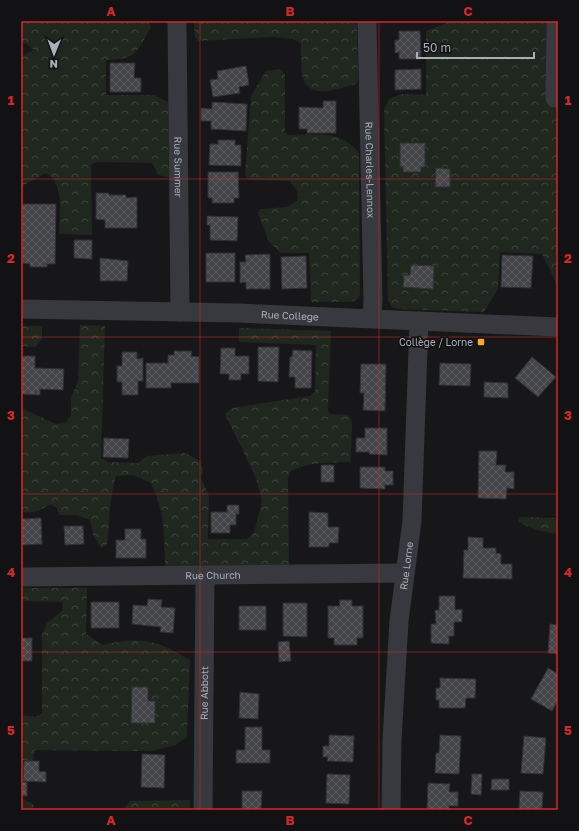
<svg xmlns="http://www.w3.org/2000/svg" width="579" height="831" font-family="'Golos Text',sans-serif">
	<style>
		.forest { fill: url(#forest-crowns) }
		.building { fill: url(#building-cross-hatch); stroke: #313135 }
		.lines { fill: none; stroke-linecap: round; stroke-linejoin: round }
		.minor { stroke: #38393e; stroke-width: 19 }
		.grid { fill: none; stroke: #d62828; stroke-width: 1; stroke-opacity: 0.55 }
		.poi-dot { fill: #f6a832; stroke: #121214; stroke-width: 1.5 }
		.labels { text-anchor: middle; stroke-width: 3.5; stroke-linejoin: round; paint-order: stroke }
		.street-label { font-size: 10px; fill: #a9afb9; stroke: #121214 }
		.poi-label { font-size: 10px; fill: #a9afb9; stroke: #121214; text-anchor: end }
		.neatline { fill: none; stroke: #d62828; stroke-width: 1.5 }
		.grid-label { font-size: 13px; text-anchor: middle; font-weight: bold; fill: #d62828 }
	</style>
	<defs>
		<pattern id="forest-crowns" width="20" height="18" patternUnits="userSpaceOnUse"><rect width="20" height="18" fill="#1f271f"/><path d="M2 6a3 3 0 1 1 6 0M12 15a3 3 0 1 1 6 0" fill="none" stroke="#3d443d"/></pattern>
		<pattern id="building-cross-hatch" width="8" height="8" patternUnits="userSpaceOnUse"><rect width="8" height="8" fill="#434549"/><path d="M0 0l8 8M0 8l8-8" fill="none" stroke="#5b5d61"/></pattern>
	</defs>
	<rect width="100%" height="100%" fill="#171719"/>
	<path class="forest" d="M21,21H148L151,27C137,52 136,60 106,60V95H154L168,102L169,177L158,175L152,163L96,162L91,165L92,235L59,234C59,215 65,183 46,173L24,185L21,193V56L34,50L25,43L21,44Z
		M194,21H357L358,81L356,84C340,88 307,102 302,75C301,65 301,54 301,44L293,39L272,37L198,41L195,37Z
		M451,21H546V91L550,94H558V287L542,254L500,252L498,289L484,312L398,309L392,307L388,300L384,109L389,99L401,94L426,95V31Z
		M280,69L285,74V132L288,135C316,135 339,129 359,153L360,294L358,299L351,302H311L309,253H281L269,242L258,213L260,209L286,207L297,201L298,192L290,181L249,180L245,174L251,96L266,71Z
		M80,325L105,326L101,458L108,462L138,463L147,456L185,453L200,461L203,469L201,478L209,496L208,539H247L254,533L262,501L256,478L225,414L232,408L310,396L315,391L316,345L239,342V328L331,331L328,410L330,414L348,415L352,421L351,462C330,463 309,461 290,472L288,479L289,565L165,566C164,534 165,512 151,483L133,475L116,476C109,496 110,523 107,545L101,548L93,535L90,520L77,515H59L57,508L50,504C41,511 32,514 21,512V408L56,424L66,423L71,415V398L78,381Z
		M21,326H42V339L35,347L21,346Z
		M520,517L558,518V534L536,530L518,522Z
		M21,588H87L86,634L103,645C140,636 158,640 190,660L187,737L174,746L149,751L35,750L33,761H23V777L21,776V715L36,717L42,713V635L47,623L62,611L63,602L21,601Z
		M21,799L32,803L35,810H21Z
		M190,800V810L124,809L130,801Z"/>
	<path class="building" d="M399,31H420L421,59H399V52L395,53V40H399Z
		M110,63H135L134,78H141V92H110Z
		M246,66L249,85L239,87L240,93L213,97L210,80L218,79L217,71Z
		M421,69V89L395,90V70Z
		M323,101H336V133H307V129H299V107L323,108Z
		M212,102L247,104L246,131L211,129V121H201V108L212,109Z
		M218,140H235V145H241V166L209,165L210,144H218Z
		M400,143H425V167H421V172H403V166L400,167Z
		M436,168L450,169V187H435Z
		M208,172H238L239,198H234V203H212V198H208Z
		M96,193H109V195H126V198L137,197V228H105V220L96,219Z
		M22,204H56L55,264H47V267H30V264L22,263Z
		M207,216L238,217L237,241L210,240V225H207Z
		M74,240H92V259L74,258Z
		M206,253H235V282H206Z
		M270,254V289H246V282L240,283V262H246L245,255Z
		M502,255L533,256L531,288L501,287Z
		M306,256L307,288L282,289L281,257Z
		M100,258L128,261L127,281H100Z
		M411,265L434,266L433,289L403,287L404,275H410Z
		M258,347H279L278,382L258,381Z
		M221,348H235V356H249V374H241V380H229V374H220Z
		M293,350L312,351L311,388H295V377H289L290,357H292Z
		M174,351H192L191,356L199,357V383H171V388H146V363H168V355H174Z
		M122,352H137V359L143,358V381H138V395H122V382H117V366H122Z
		M21,356H35V368L64,369L63,390L40,389V395L21,394Z
		M532,357L556,377L538,397L515,378Z
		M440,363L471,364L470,386L439,385Z
		M361,364H386L385,411L363,410L364,393H360Z
		M484,382L508,383V398L484,397Z
		M365,428H387V455L369,454V452H356V438H365Z
		M104,438L129,439L128,458L103,457Z
		M479,451H497L496,465H506L505,472H514V489L507,488L506,499L478,498Z
		M321,465H334V482H321Z
		M360,467H385V471H393V485H385V489L360,488Z
		M227,505H239V514H236V525H230V533H211V512H227Z
		M309,512L328,513V527H339L338,543H329V547H309Z
		M41,518L42,544L21,545V519Z
		M64,526H83L84,544L65,545Z
		M125,529H141V539H146V558H116V540H125Z
		M468,537L483,538V548H496V553L501,554V564H512V579L463,578L464,550H468Z
		M439,596H455V610L462,609V622H454V636H449V644L431,643V624H436L435,610H439Z
		M148,599L162,600L161,607L175,608L173,633L160,632L161,627L132,624L133,605L147,606Z
		M339,600H352V606H363V638H357V645H334V638H328V606H340Z
		M91,602H119V628H91Z
		M283,603H307V637L283,636Z
		M239,606H266V630H239Z
		M550,624L558,625V654L548,653Z
		M21,638H32V661H21Z
		M289,641L291,661L279,662L278,642Z
		M548,668L558,674V700L552,711L531,699Z
		M440,678L476,679L475,698H466L465,708H439V700H436V688H440Z
		M132,687H148V701H155V723H131Z
		M240,692L259,694L258,719L239,718Z
		M245,727H262V750H270V763H236V750H245Z
		M329,735L354,736L353,762L327,761L328,757H323V746H329Z
		M440,735L461,736L459,774L435,773L436,753H439Z
		M524,736L546,738L543,774L521,773Z
		M142,754L165,755L164,788L141,787Z
		M24,761H39V771L46,772V782L23,781Z
		M327,774L350,775L349,804L326,803Z
		M472,774H482L481,795L471,794Z
		M492,779H509V790H491Z
		M21,782H27V796H21Z
		M428,783L450,784L449,792H458V806H449V810H427Z
		M242,791H262L261,810H242Z
		M520,791L543,792L542,810H519Z"/>
	<g class="lines">
		<g class="minor">
			<path id="s1" d="M177,21L180,312"/>
			<path id="s2" d="M367,21L373,299L372,318"/>
			<path d="M555,98L556,21"/>
			<path id="s3" d="M21,309L238,313L558,327"/>
			<path id="s4" d="M21,577L405,573"/>
			<path id="s5" d="M203,810L205,575"/>
			<path id="s6" d="M391,810L392,740L399,621L412,521L419,321"/>
		</g>
	</g>
	<path class="grid" d="M200,21V810M379,21V810M21,179H558M21,337H558M21,494H558M21,652H558"/>
	<rect class="poi-dot" x="477" y="338" width="8" height="8" rx="2"/>
	<g class="labels">
		<g class="street-label">
			<text dy="4" stroke="none"><textPath href="#s1" startOffset="146">Rue Summer</textPath></text>
			<text dy="4" stroke="none"><textPath href="#s2" startOffset="149">Rue Charles-Lennox</textPath></text>
			<text dy="4" stroke="none"><textPath href="#s3" startOffset="269">Rue College</textPath></text>
			<text dy="4" stroke="none"><textPath href="#s6" startOffset="245">Rue Lorne</textPath></text>
			<text dy="4" stroke="none"><textPath href="#s4" startOffset="192">Rue Church</textPath></text>
			<text dy="4" stroke="none"><textPath href="#s5" startOffset="117">Rue Abbott</textPath></text>
		</g>
		<g class="poi-label">
			<text x="473" y="346">Collège / Lorne</text>
		</g>
	</g>
	<rect width="579" height="831" fill="none" stroke="#121214" stroke-width="44"/>
	<g transform="translate(54 54) rotate(181)" stroke="#121214" stroke-width="3" paint-order="stroke">
	<path d="M0-3L7 15L0 10L-7 15Z" fill="#a9afb9"/>
	<text y="-6" font-size="11" font-weight="bold" text-anchor="middle" fill="#a9afb9">N</text>
	</g>
	<path d="M417 52v6h117v-6" fill="none" stroke="#a9afb9" stroke-width="2"/>
	<text x="423" y="52" font-size="12" fill="#a9afb9" stroke="#121214" stroke-width="3" paint-order="stroke">50 m</text>
	<rect x="22" y="22" width="535" height="787" class="neatline"/>
	<g class="grid-label">
		<text x="111" y="16">A</text>
		<text x="290" y="16">B</text>
		<text x="468" y="16">C</text>
		<text x="11" y="105">1</text>
		<text x="568" y="105">1</text>
		<text x="11" y="263">2</text>
		<text x="568" y="263">2</text>
		<text x="11" y="420">3</text>
		<text x="568" y="420">3</text>
		<text x="11" y="577">4</text>
		<text x="568" y="577">4</text>
		<text x="11" y="735">5</text>
		<text x="568" y="735">5</text>
		<text x="111" y="825">A</text>
		<text x="290" y="825">B</text>
		<text x="468" y="825">C</text>
	</g>
</svg>
